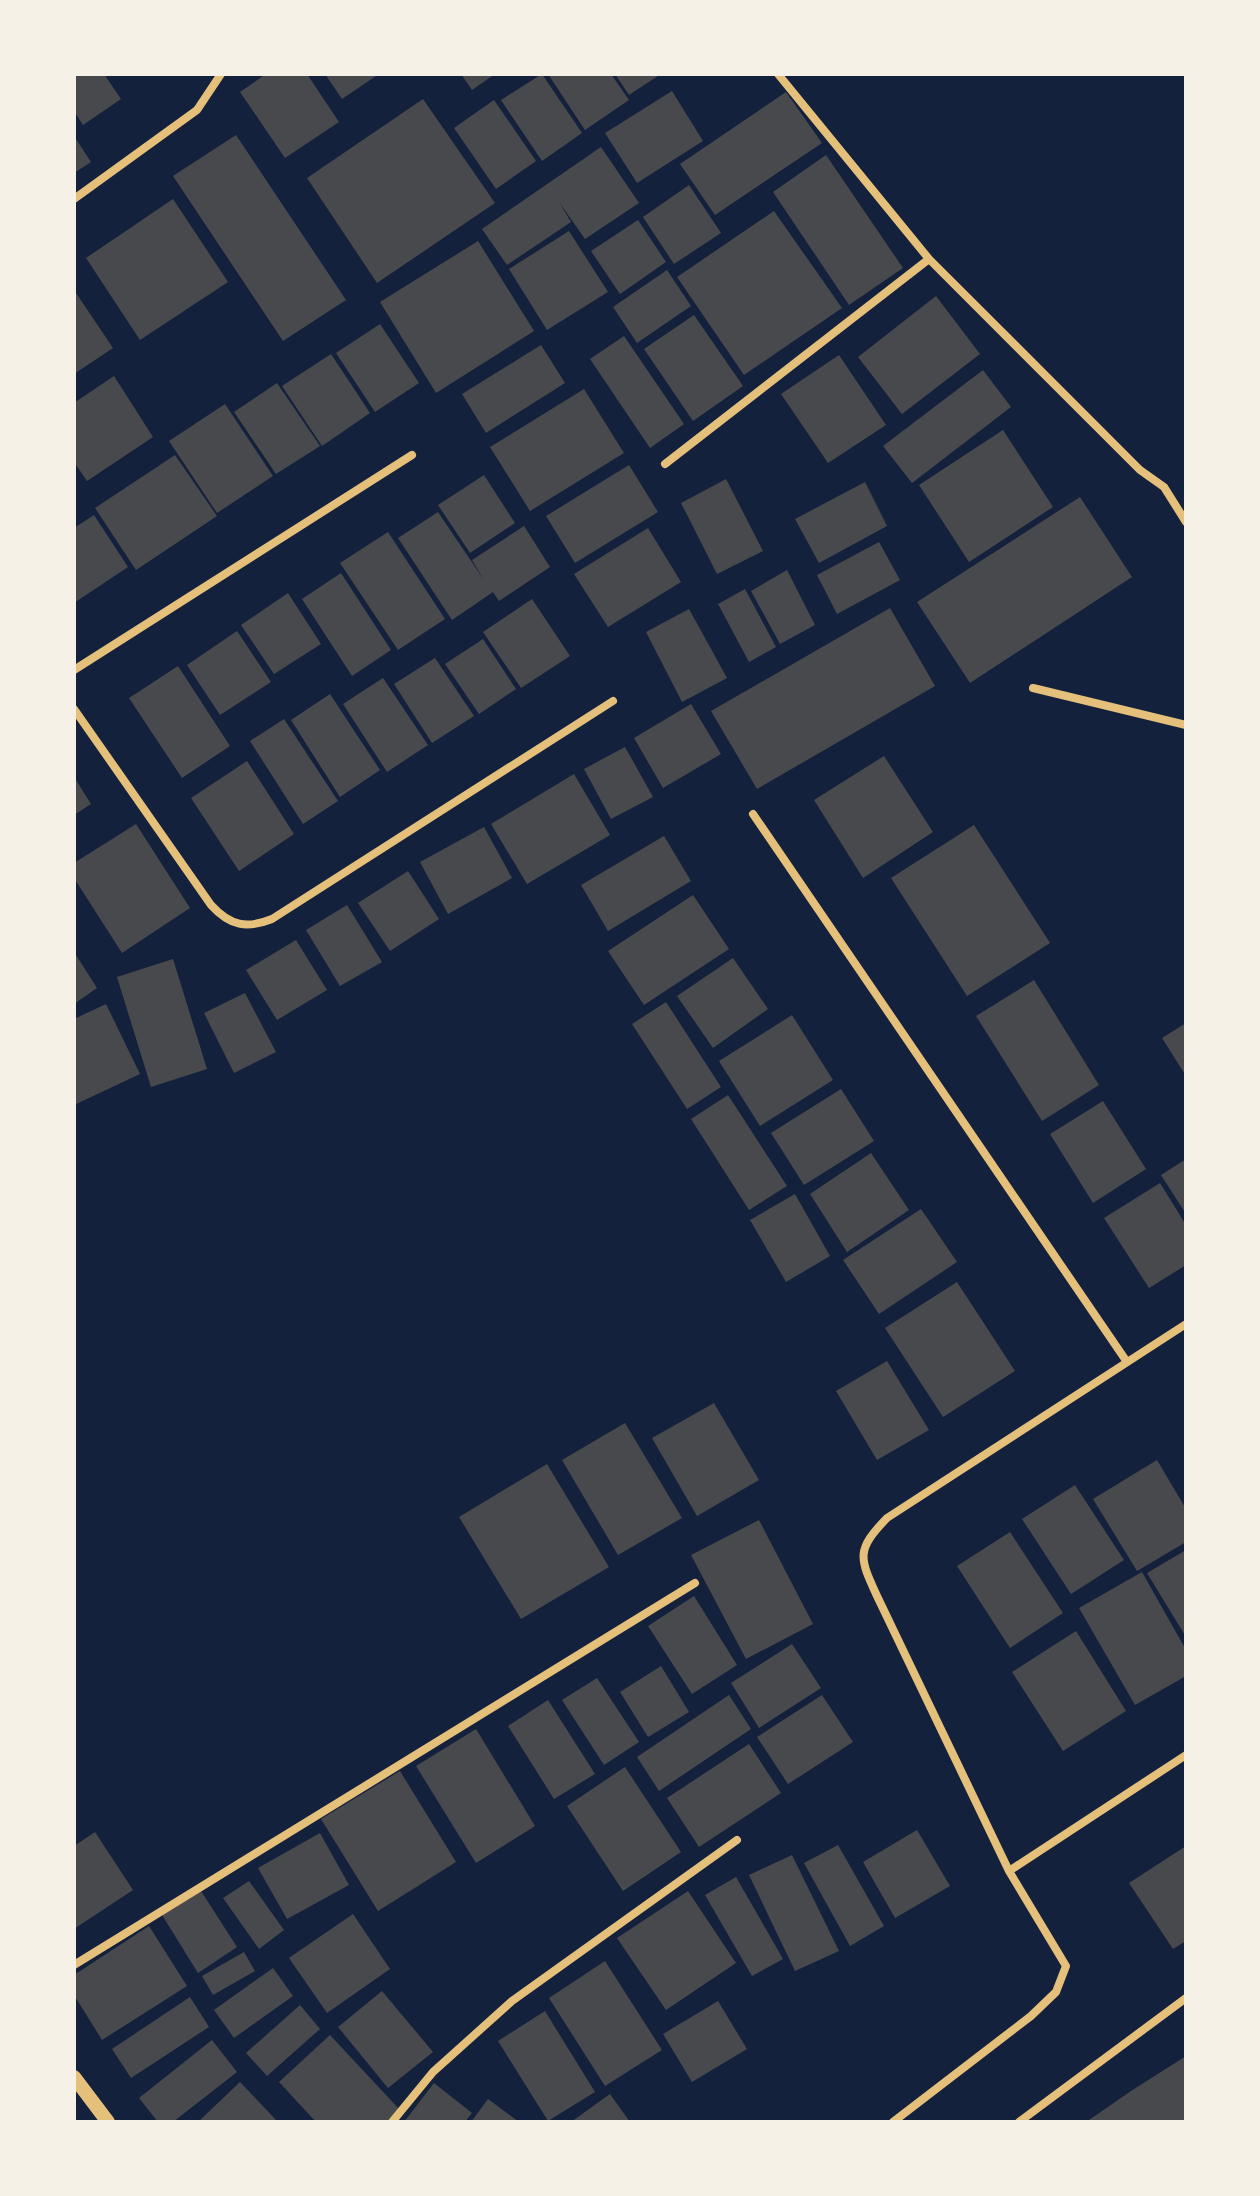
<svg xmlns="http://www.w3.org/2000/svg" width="1260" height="2196" font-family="'Titillium Web',sans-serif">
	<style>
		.building { fill: #48494c }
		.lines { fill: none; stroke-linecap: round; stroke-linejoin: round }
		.minor { stroke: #e5c07b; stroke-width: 8 }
		.tertiary { stroke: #e5c07b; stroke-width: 14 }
	</style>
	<rect width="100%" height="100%" fill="#14213d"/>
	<path class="building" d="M74,74H104L121,99L83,125L74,111Z
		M266,74H307L339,122L285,158L240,92Z
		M325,74H379L342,99Z
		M461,74H495L472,90Z
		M542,74L582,133L542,161L501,100Z
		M548,74H611L629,100L585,130Z
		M615,74H661L629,95Z
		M672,91L703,141L637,183L605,133Z
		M786,92L822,143L715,215L680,164Z
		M423,99L495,203L377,283L307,178Z
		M494,100L536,161L496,189L454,128Z
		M236,135L346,300L283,341L173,176Z
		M74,136L91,162L74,173Z
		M601,147L639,203L585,239L559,202L571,222L507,265L482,229Z
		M826,155L903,268L849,305L773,192Z
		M689,185L721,233L674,264L643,217Z
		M173,199L228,282L140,340L86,258Z
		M774,211L842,308L744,375L677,277Z
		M638,220L666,262L620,294L591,251Z
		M569,231L608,292L547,330L509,269Z
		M478,241L534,331L436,393L380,302Z
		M667,270L691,306L637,343L613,307Z
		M76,293L113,348L74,374V295Z
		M936,296L980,354L902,414L858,357Z
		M694,315L743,386L693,421L644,349Z
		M380,324L419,383L375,412L336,353Z
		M624,336L684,424L650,448L590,359Z
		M541,345L565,383L486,433L462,394Z
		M331,354L370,413L322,446L282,386Z
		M839,355L886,425L828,463L781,394Z
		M983,370L1011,407L912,483L883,446Z
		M114,376L153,437L87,481L74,462V403Z
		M277,383L320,446L276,474L234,412Z
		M584,389L624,453L530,511L490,447Z
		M225,404L273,476L217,513L169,441Z
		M1003,430L1053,507L969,562L919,485Z
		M175,455L217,516L136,570L95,508Z
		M629,465L658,512L575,563L546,516Z
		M484,475L515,523L470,553L438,505Z
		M726,479L763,551L717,574L681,503Z
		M865,482L887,526L819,563L795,519Z
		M1080,497L1132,577L970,683L917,602Z
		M438,512L484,580L472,560L524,526L550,567L499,601L493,592L452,620L398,538Z
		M94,515L128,567L74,603V528Z
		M648,528L681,582L608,627L574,574Z
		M388,532L445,619L398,650L340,563Z
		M879,542L900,580L837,614L817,575Z
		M787,570L815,625L780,644L751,591Z
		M341,573L391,650L352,676L302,599Z
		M745,589L776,647L749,662L718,604Z
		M288,593L321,644L274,674L241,625Z
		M532,599L570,656L521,688L483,632Z
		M890,608L935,686L757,789L711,711Z
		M689,609L727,678L682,702L646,632Z
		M237,631L271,682L220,715L187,665Z
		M483,639L516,689L479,714L445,664Z
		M435,658L474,716L432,743L394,684Z
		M178,666L230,746L182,778L129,698Z
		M383,678L428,745L387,772L343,704Z
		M330,694L380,770L340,797L291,720Z
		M691,704L721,754L663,788L634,738Z
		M284,719L338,801L303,824L250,741Z
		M625,747L653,797L611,819L584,769Z
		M884,756L933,832L863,878L814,800Z
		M247,761L294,834L239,871L191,798Z
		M574,774L610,835L527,884L491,824Z
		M74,777L91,804L74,815Z
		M136,824L190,908L122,953L74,878V863Z
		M974,825L1050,943L967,996L891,878Z
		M484,827L512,878L448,914L420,862Z
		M664,836L691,881L608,931L581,885Z
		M408,871L439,919L390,951L358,903Z
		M693,895L729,949L644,1005L608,951Z
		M347,905L382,962L340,986L306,930Z
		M296,940L327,990L277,1020L246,970Z
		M74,952L97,988L74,1004Z
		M733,958L768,1009L713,1048L677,996Z
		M173,959L207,1069L151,1087L117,977Z
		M1034,980L1099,1085L1042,1121L976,1016Z
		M245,993L276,1052L234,1073L204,1013Z
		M666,1002L721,1087L687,1109L632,1024Z
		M106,1004L140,1074L74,1105V1019Z
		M792,1015L833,1080L760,1126L719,1061Z
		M1186,1023V1076L1162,1038Z
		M841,1089L874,1141L804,1185L771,1133Z
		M728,1095L787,1186L749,1210L691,1119Z
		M1103,1101L1146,1169L1093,1203L1050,1134Z
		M871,1153L909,1210L847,1252L810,1194Z
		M1186,1159V1214L1161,1175Z
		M1160,1183L1186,1225V1265L1149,1288L1104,1218Z
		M795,1194L830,1256L786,1282L750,1220Z
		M921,1209L957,1262L879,1314L843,1260Z
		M957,1282L1015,1371L943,1417L885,1328Z
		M887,1361L929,1430L877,1460L836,1391Z
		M714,1403L759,1480L697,1516L652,1438Z
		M625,1423L682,1518L618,1555L562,1460Z
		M1157,1460L1186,1509V1542L1137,1571L1093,1499Z
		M547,1464L609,1567L521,1619L459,1517Z
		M1075,1485L1124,1560L1071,1594L1022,1519Z
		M759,1520L813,1624L746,1659L691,1555Z
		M1010,1532L1063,1613L1010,1648L957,1566Z
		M1186,1550V1637L1147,1573Z
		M1142,1572L1186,1650V1676L1135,1705L1079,1608Z
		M694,1596L737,1665L692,1694L648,1626Z
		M1076,1631L1126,1711L1063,1751L1012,1672Z
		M792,1644L821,1688L759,1728L731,1683Z
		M661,1666L689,1712L648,1737L620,1692Z
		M597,1678L639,1742L604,1765L562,1700Z
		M729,1695L751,1729L659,1791L637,1757Z
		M822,1695L853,1742L788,1784L757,1737Z
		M548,1700L595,1774L554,1799L508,1726Z
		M476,1729L535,1826L476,1863L416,1766Z
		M749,1744L781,1793L699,1847L667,1798Z
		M625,1767L681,1852L623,1891L567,1806Z
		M400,1771L456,1862L378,1911L321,1819Z
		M917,1830L950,1886L895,1918L863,1862Z
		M95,1832L133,1890L74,1929V1846Z
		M320,1833L349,1885L287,1919L258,1868Z
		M838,1845L884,1926L850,1946L804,1863Z
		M1186,1846V1941L1173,1949L1129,1883Z
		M792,1855L839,1951L795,1971L749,1875Z
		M736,1877L783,1959L752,1976L705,1895Z
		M249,1881L284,1930L259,1949L223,1898Z
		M201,1891L237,1947L198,1973L162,1915Z
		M688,1891L736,1963L666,2010L617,1938Z
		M353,1914L390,1969L327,2013L289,1958Z
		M149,1926L187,1986L102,2040L74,1995V1975Z
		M244,1952L255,1971L213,1995L202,1976Z
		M605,1961L662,2050L605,2086L549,1998Z
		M273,1968L293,1996L234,2038L214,2010Z
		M382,1991L433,2052L388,2088L338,2027Z
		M190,1997L209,2027L131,2078L112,2049Z
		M718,2001L747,2049L692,2082L663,2034Z
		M300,2005L320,2029L267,2076L246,2053Z
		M545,2011L595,2092L548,2121L498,2041Z
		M330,2035L400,2110L386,2122H316L279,2082Z
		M212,2040L237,2072L173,2122H158L139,2098Z
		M1186,2056V2122H1086L1131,2091Z
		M240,2082L278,2122H198Z
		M434,2083L472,2113L465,2122H404Z
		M610,2094L630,2122H571Z
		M488,2099L519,2122H471Z"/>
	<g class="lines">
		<path class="minor" d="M778,74L929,259L1140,470L1164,487L1186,522
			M74,199L197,110L221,74
			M665,464L929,259
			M74,670L412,455
			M1033,688L1186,725
			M74,709L211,905C230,926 247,929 272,919L613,701
			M753,814L1127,1362
			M1009,1871L1186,1755
			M74,1965L695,1583
			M392,2122L433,2072L512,2001L737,1840
			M893,2122L1031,2016L1056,1992L1066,1966L1009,1871L877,1596C859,1557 856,1550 887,1518L1186,1324
			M1019,2122L1186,1998"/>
		<path class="tertiary" d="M74,2077L108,2122"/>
	</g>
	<rect width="1260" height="2196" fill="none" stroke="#f6f1e7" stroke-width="152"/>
</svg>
